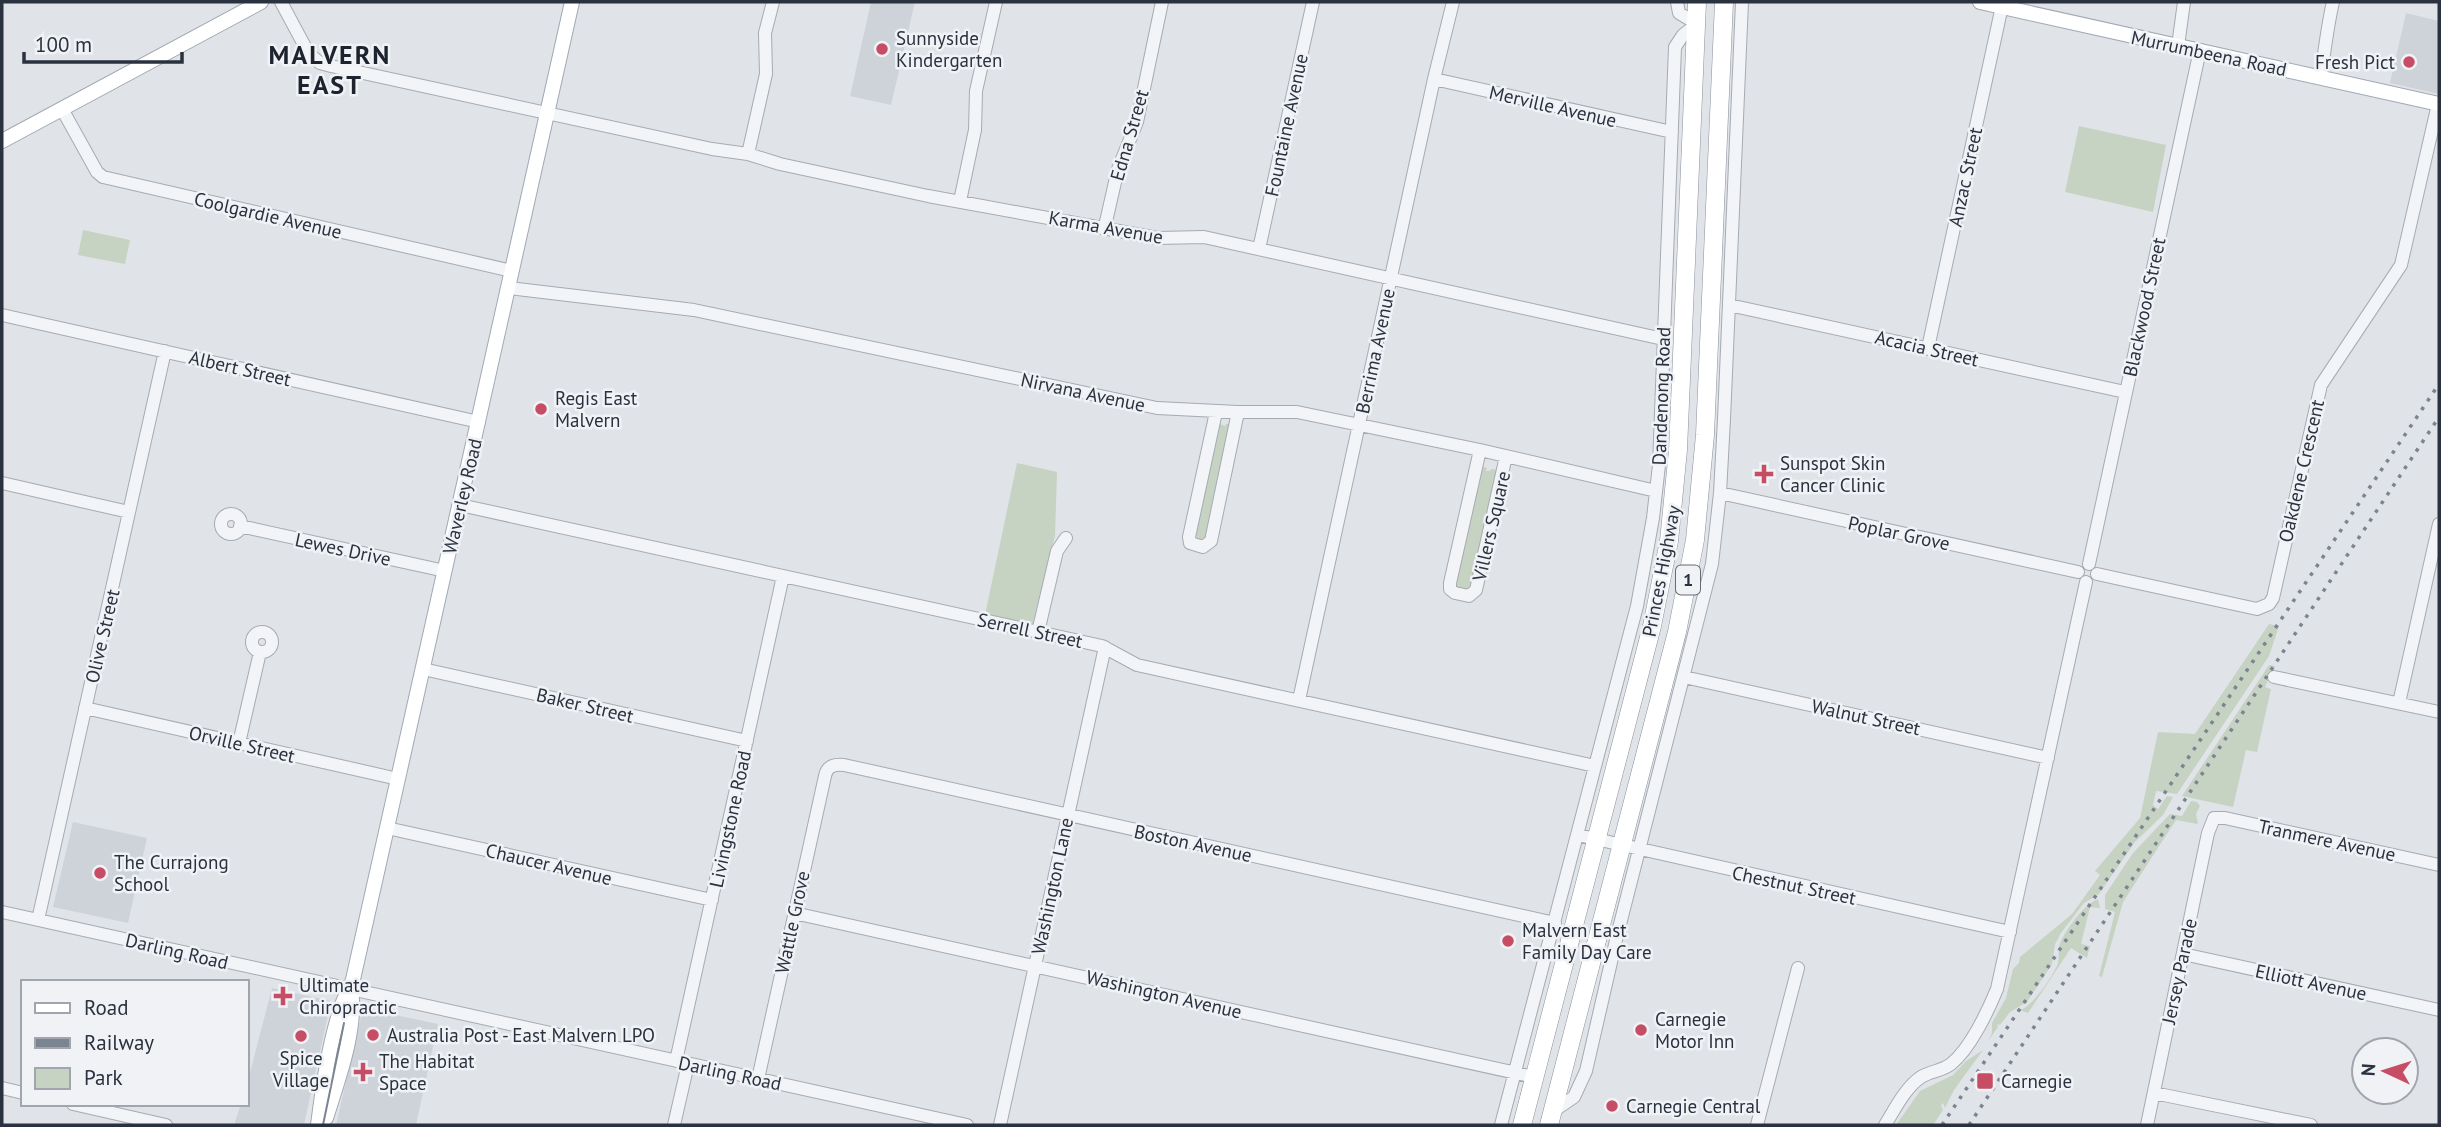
<svg xmlns="http://www.w3.org/2000/svg" width="2441" height="1127" font-family="'PT Sans',sans-serif">
	<style>
		.built { fill: #ced3da }
		.green { fill: #c6d2c2 }
		.lines { fill: none; stroke-linecap: round; stroke-linejoin: round }
		.minor-casing { stroke: #a6abb2; stroke-width: 14 }
		.major-casing { stroke: #a0a9b3; stroke-width: 16 }
		.highway-casing { stroke: #89929e; stroke-width: 19 }
		.minor { stroke: #f3f4f7; stroke-width: 12 }
		.major { stroke: #fff; stroke-width: 14 }
		.highway { stroke: #fff; stroke-width: 18 }
		.tram { stroke: #7b8491; stroke-width: 2 }
		.rail { stroke: #7b8491; stroke-width: 3.5; stroke-dasharray: 3.5 7; stroke-linecap: butt }
		.poi-dot { fill: #c64d64; stroke: #f0f2f6; stroke-width: 2.5 }
		.labels { text-anchor: middle; stroke-width: 5; stroke-linejoin: round; paint-order: stroke }
		.shield { fill: #f0f2f6; stroke: #656c76; stroke-width: 2 }
		.shield-label { font-size: 18px; font-weight: bold; fill: #2a323f }
		.poi-label { font-size: 19px; fill: #2a323f; stroke: #f0f2f6; text-anchor: start }
		.street-label { font-size: 19px; fill: #2a323f; stroke: #f0f2f6 }
		.district-label { font-size: 26px; font-weight: bold; letter-spacing: 2px; fill: #1c232f; stroke: #f0f2f6 }
	</style>
	<rect width="100%" height="100%" fill="#e0e4e8"/>
	<path class="built" d="M871,2H915L891,105L850,96Z
		M2406,13L2439,21V94L2390,83Z
		M73,822L147,838L128,923L53,907Z
		M272,988L331,1001L304,1125H234L241,1104H247V1084Z
		M363,1008L438,1024L416,1125H336Z"/>
	<path class="green" d="M2079,126L2166,145L2153,212L2065,192Z
		M83,230L130,240L125,264L78,255Z
		M1218,423L1225,426L1226,424H1232L1206,540L1195,541L1193,534Z
		M1017,463L1057,472L1055,536L1032,626L985,615Z
		M1480,466L1487,468L1486,471H1489L1492,469L1499,470L1473,585L1467,590L1459,588L1455,583Z
		M2269,624L2279,626L2269,656L2177,794L2156,791L2153,805L2158,809L2167,796L2173,797L2163,815L2135,842L2099,894L2084,903L2061,933L2055,944L2052,964L2027,1002L2010,1012L2000,1025L1997,1024L1998,1027L1988,1041L1992,1033V1023L2006,998L2013,969L2019,963L2020,957L2072,914L2100,875L2095,871L2140,818L2158,732L2195,734Z
		M2269,665L2275,666L2265,687L2271,689L2257,752L2246,750L2233,807L2182,796Z
		M2191,801L2197,802L2200,806L2196,814L2198,824L2176,820L2123,902L2102,977L2099,976L2115,912L2105,909V895L2133,853L2170,814L2182,816Z
		M2098,899L2100,908L2090,907L2081,944L2090,946L2087,958L2071,948L2028,1013L2020,1010C2032,1007 2054,975 2058,963C2060,955 2057,948 2061,941C2068,927 2084,904 2098,899Z
		M1983,1050L1954,1090L1945,1108L1943,1103L1941,1105L1943,1110L1933,1125H1896L1920,1091L1953,1075L1966,1061Z"/>
	<g class="lines">
		<g class="minor-casing">
			<path id="minor" d="M281,2L309,54L320,63L331,66L712,149L748,154L780,164L928,196L1157,238L1204,237L1663,339
				M2178,46L2184,2
				M2320,78C2325,52 2327,27 2333,2
				M1434,79L1672,132
				M62,109L97,172L103,177L512,271
				M748,154L766,74L765,33L773,2
				M960,201L975,130L976,91L996,2
				M1105,226L1118,169L1137,122L1162,2
				M1259,249L1313,2
				M509,288L694,310L1157,408L1238,412H1297L1480,450L1656,491
				M1729,305L2125,392
				M2,315L479,422
				M1928,348L2002,6
				M1216,412L1189,537L1190,543L1203,547L1211,541L1238,412
				M1480,450L1450,583V589L1455,593L1469,596L1476,590L1506,456
				M2,483L129,512
				M1720,493L2078,572
				M460,505L1102,646L1137,665L1595,766
				M221 524a10 10 0 1 1 20 0a10 10 0 1 1-20 0Z
				M240,526L445,571
				M2089,564L2200,50
				M2097,574L2257,609L2269,604L2273,598L2321,385L2401,265L2438,104
				M1038,632L1057,551L1066,538
				M252 642a10 10 0 1 1 20 0a10 10 0 1 1-20 0Z
				M423,669L747,741
				M1684,677L2048,758
				M2274,677L2439,712
				M1299,700L1434,79L1453,2
				M2399,703L2439,524
				M85,708L398,779
				M239,743L260,652
				M387,828L712,900
				M1578,835L2010,932
				M2,912L967,1125
				M794,913L1534,1077
				M38,920L165,351
				M2183,954L2439,1010
				M676,1061L783,576
				M758,1079L825,776C827,766 834,764 844,765L1555,923
				M2,1088L23,1093
				M2154,1093L2311,1125
				M73,1104L166,1125
				M1552,1112L1574,1097L1586,1071L1617,936L1712,564L1720,493L1724,419L1742,2
				M674,1125L688,1064
				M1000,1125L1105,647
				M1501,1125L1637,606L1653,518L1659,465L1675,47L1683,35L1697,24L1679,13L1677,2
				M1757,1125L1798,968
				M1885,1125C1895,1109 1905,1088 1921,1077C1931,1071 1942,1071 1951,1064C1970,1049 1988,1011 1997,989L2086,582
				M2147,1125L2208,833L2214,818H2225L2439,865"/>
		</g>
		<g class="major-casing">
			<path id="major" d="M1980,2L2439,104
				M2,141L261,2
				M326,1118C338,1080 357,1029 351,990
				M318,1125C323,1086 329,1043 342,1005C345,995 352,988 354,975L572,2"/>
		</g>
		<g class="highway-casing">
			<path id="highway" d="M1522,1125L1652,626L1669,541L1678,450L1697,2
				M1549,1125L1677,632L1695,540L1705,435L1724,2"/>
		</g>
		<use href="#minor" class="minor"/>
		<use href="#major" class="major"/>
		<use href="#highway" class="highway"/>
		<path class="tram" d="M323,1125L344,1023"/>
		<path class="rail" d="M1942,1125L2439,384
			M1969,1125L2439,417"/>
	</g>
	<g class="poi-dot">
		<circle cx="882" cy="49" r="7"/>
		<circle cx="2409" cy="62" r="7"/>
		<circle cx="541" cy="409" r="7"/>
		<path d="M1760.5 463.5h7v7h7v7h-7v7h-7v-7h-7v-7h7z"/>
		<circle cx="100" cy="873" r="7"/>
		<circle cx="1508" cy="941" r="7"/>
		<path d="M279.5 985.5h7v7h7v7h-7v7h-7v-7h-7v-7h7z"/>
		<circle cx="1641" cy="1030" r="7"/>
		<circle cx="373" cy="1035" r="7"/>
		<circle cx="301" cy="1036" r="7"/>
		<path d="M359.5 1061.5h7v7h7v7h-7v7h-7v-7h-7v-7h7z"/>
		<rect x="1976" y="1072" width="18" height="18" rx="3.5"/>
		<circle cx="1612" cy="1106" r="7"/>
	</g>
	<g class="labels">
		<rect class="shield" x="1676" y="565.5" width="24" height="29" rx="5"/>
		<g class="shield-label">
			<text x="1688" y="586">1</text>
		</g>
		<g class="poi-label">
			<text x="896" y="45">Sunnyside<tspan x="896" dy="22">Kindergarten</tspan></text>
			<text x="2395" y="69" text-anchor="end">Fresh Pict</text>
			<text x="555" y="405">Regis East<tspan x="555" dy="22">Malvern</tspan></text>
			<text x="1780" y="470">Sunspot Skin<tspan x="1780" dy="22">Cancer Clinic</tspan></text>
			<text x="114" y="869">The Currajong<tspan x="114" dy="22">School</tspan></text>
			<text x="1522" y="937">Malvern East<tspan x="1522" dy="22">Family Day Care</tspan></text>
			<text x="299" y="992">Ultimate<tspan x="299" dy="22">Chiropractic</tspan></text>
			<text x="1655" y="1026">Carnegie<tspan x="1655" dy="22">Motor Inn</tspan></text>
			<text x="387" y="1042">Australia Post - East Malvern LPO</text>
			<text x="301" y="1065" text-anchor="middle">Spice<tspan x="301" dy="22">Village</tspan></text>
			<text x="379" y="1068">The Habitat<tspan x="379" dy="22">Space</tspan></text>
			<text x="2001" y="1088">Carnegie</text>
			<text x="1626" y="1113">Carnegie Central</text>
		</g>
		<g class="street-label">
			<text transform="translate(2209 53) rotate(12)" y="7">Murrumbeena Road</text>
			<text transform="translate(1553 106) rotate(13)" y="7">Merville Avenue</text>
			<text transform="translate(1286 125) rotate(-78)" y="7">Fountaine Avenue</text>
			<text transform="translate(1129 135) rotate(-74)" y="7">Edna Street</text>
			<text transform="translate(1965 177) rotate(-78)" y="7">Anzac Street</text>
			<text transform="translate(268 215) rotate(13)" y="7">Coolgardie Avenue</text>
			<text transform="translate(1106 227) rotate(10)" y="7">Karma Avenue</text>
			<text transform="translate(2144 307) rotate(-78)" y="7">Blackwood Street</text>
			<text transform="translate(1927 348) rotate(13)" y="7">Acacia Street</text>
			<text transform="translate(1375 351) rotate(-78)" y="7">Berrima Avenue</text>
			<text transform="translate(240 368) rotate(13)" y="7">Albert Street</text>
			<text transform="translate(1083 392) rotate(12)" y="7">Nirvana Avenue</text>
			<text transform="translate(1661 396) rotate(-88)" y="7">Dandenong Road</text>
			<text transform="translate(2301 471) rotate(-77)" y="7">Oakdene Crescent</text>
			<text transform="translate(462 496) rotate(-77)" y="7">Waverley Road</text>
			<text transform="translate(1491 526) rotate(-77)" y="7">Villers Square</text>
			<text transform="translate(1899 533) rotate(12)" y="7">Poplar Grove</text>
			<text transform="translate(343 549) rotate(12)" y="7">Lewes Drive</text>
			<text transform="translate(1661 571) rotate(-79)" y="7">Princes Highway</text>
			<text transform="translate(1030 630) rotate(12)" y="7">Serrell Street</text>
			<text transform="translate(102 636) rotate(-77)" y="7">Olive Street</text>
			<text transform="translate(585 705) rotate(13)" y="7">Baker Street</text>
			<text transform="translate(1866 717) rotate(12)" y="7">Walnut Street</text>
			<text transform="translate(242 744) rotate(13)" y="7">Orville Street</text>
			<text transform="translate(730 819) rotate(-78)" y="7">Livingstone Road</text>
			<text transform="translate(2327 840) rotate(12)" y="7">Tranmere Avenue</text>
			<text transform="translate(1193 843) rotate(12)" y="7">Boston Avenue</text>
			<text transform="translate(549 864) rotate(13)" y="7">Chaucer Avenue</text>
			<text transform="translate(1794 885) rotate(12)" y="7">Chestnut Street</text>
			<text transform="translate(1052 886) rotate(-78)" y="7">Washington Lane</text>
			<text transform="translate(792 922) rotate(-78)" y="7">Wattle Grove</text>
			<text transform="translate(177 951) rotate(13)" y="7">Darling Road</text>
			<text transform="translate(2179 971) rotate(-78)" y="7">Jersey Parade</text>
			<text transform="translate(2311 982) rotate(12)" y="7">Elliott Avenue</text>
			<text transform="translate(1164 994) rotate(13)" y="7">Washington Avenue</text>
			<text transform="translate(730 1073) rotate(12)" y="7">Darling Road</text>
		</g>
		<g class="district-label">
			<text x="330" y="64">MALVERN<tspan x="330" dy="30">EAST</tspan></text>
		</g>
	</g>
	<rect width="2441" height="1127" fill="none" stroke="#2a323f" stroke-width="7"/>
	<rect x="21" y="980" width="228" height="126" fill="#f0f2f6" stroke="#a1a5ad" stroke-width="2"/>
	<rect x="35" y="1003" width="35" height="10" fill="#ffffff" stroke="#a1a5ad" stroke-width="2"/>
	<text x="84" y="1015" font-size="21" fill="#2a323f">Road</text>
	<rect x="35" y="1038" width="35" height="10" fill="#7b8491" stroke="#a1a5ad" stroke-width="2"/>
	<text x="84" y="1050" font-size="21" fill="#2a323f">Railway</text>
	<rect x="35" y="1068" width="35" height="21" fill="#c6d2c2" stroke="#a1a5ad" stroke-width="2"/>
	<text x="84" y="1085" font-size="21" fill="#2a323f">Park</text>
	<g transform="translate(2385 1071) rotate(274)"><circle r="33" fill="#f0f2f6" stroke="#a1a5ad" stroke-width="2"/>
	<path d="M0-5L12 26L0 18L-12 26Z" fill="#c64d64"/>
	<text y="-10" font-size="19" font-weight="bold" text-anchor="middle" fill="#2a323f">N</text>
	</g>
	<path d="M24 52v10h158v-10" fill="none" stroke="#2a323f" stroke-width="3.5"/>
	<text x="35" y="52" font-size="21" fill="#2a323f" stroke="#f0f2f6" stroke-width="5" paint-order="stroke">100 m</text>
</svg>
